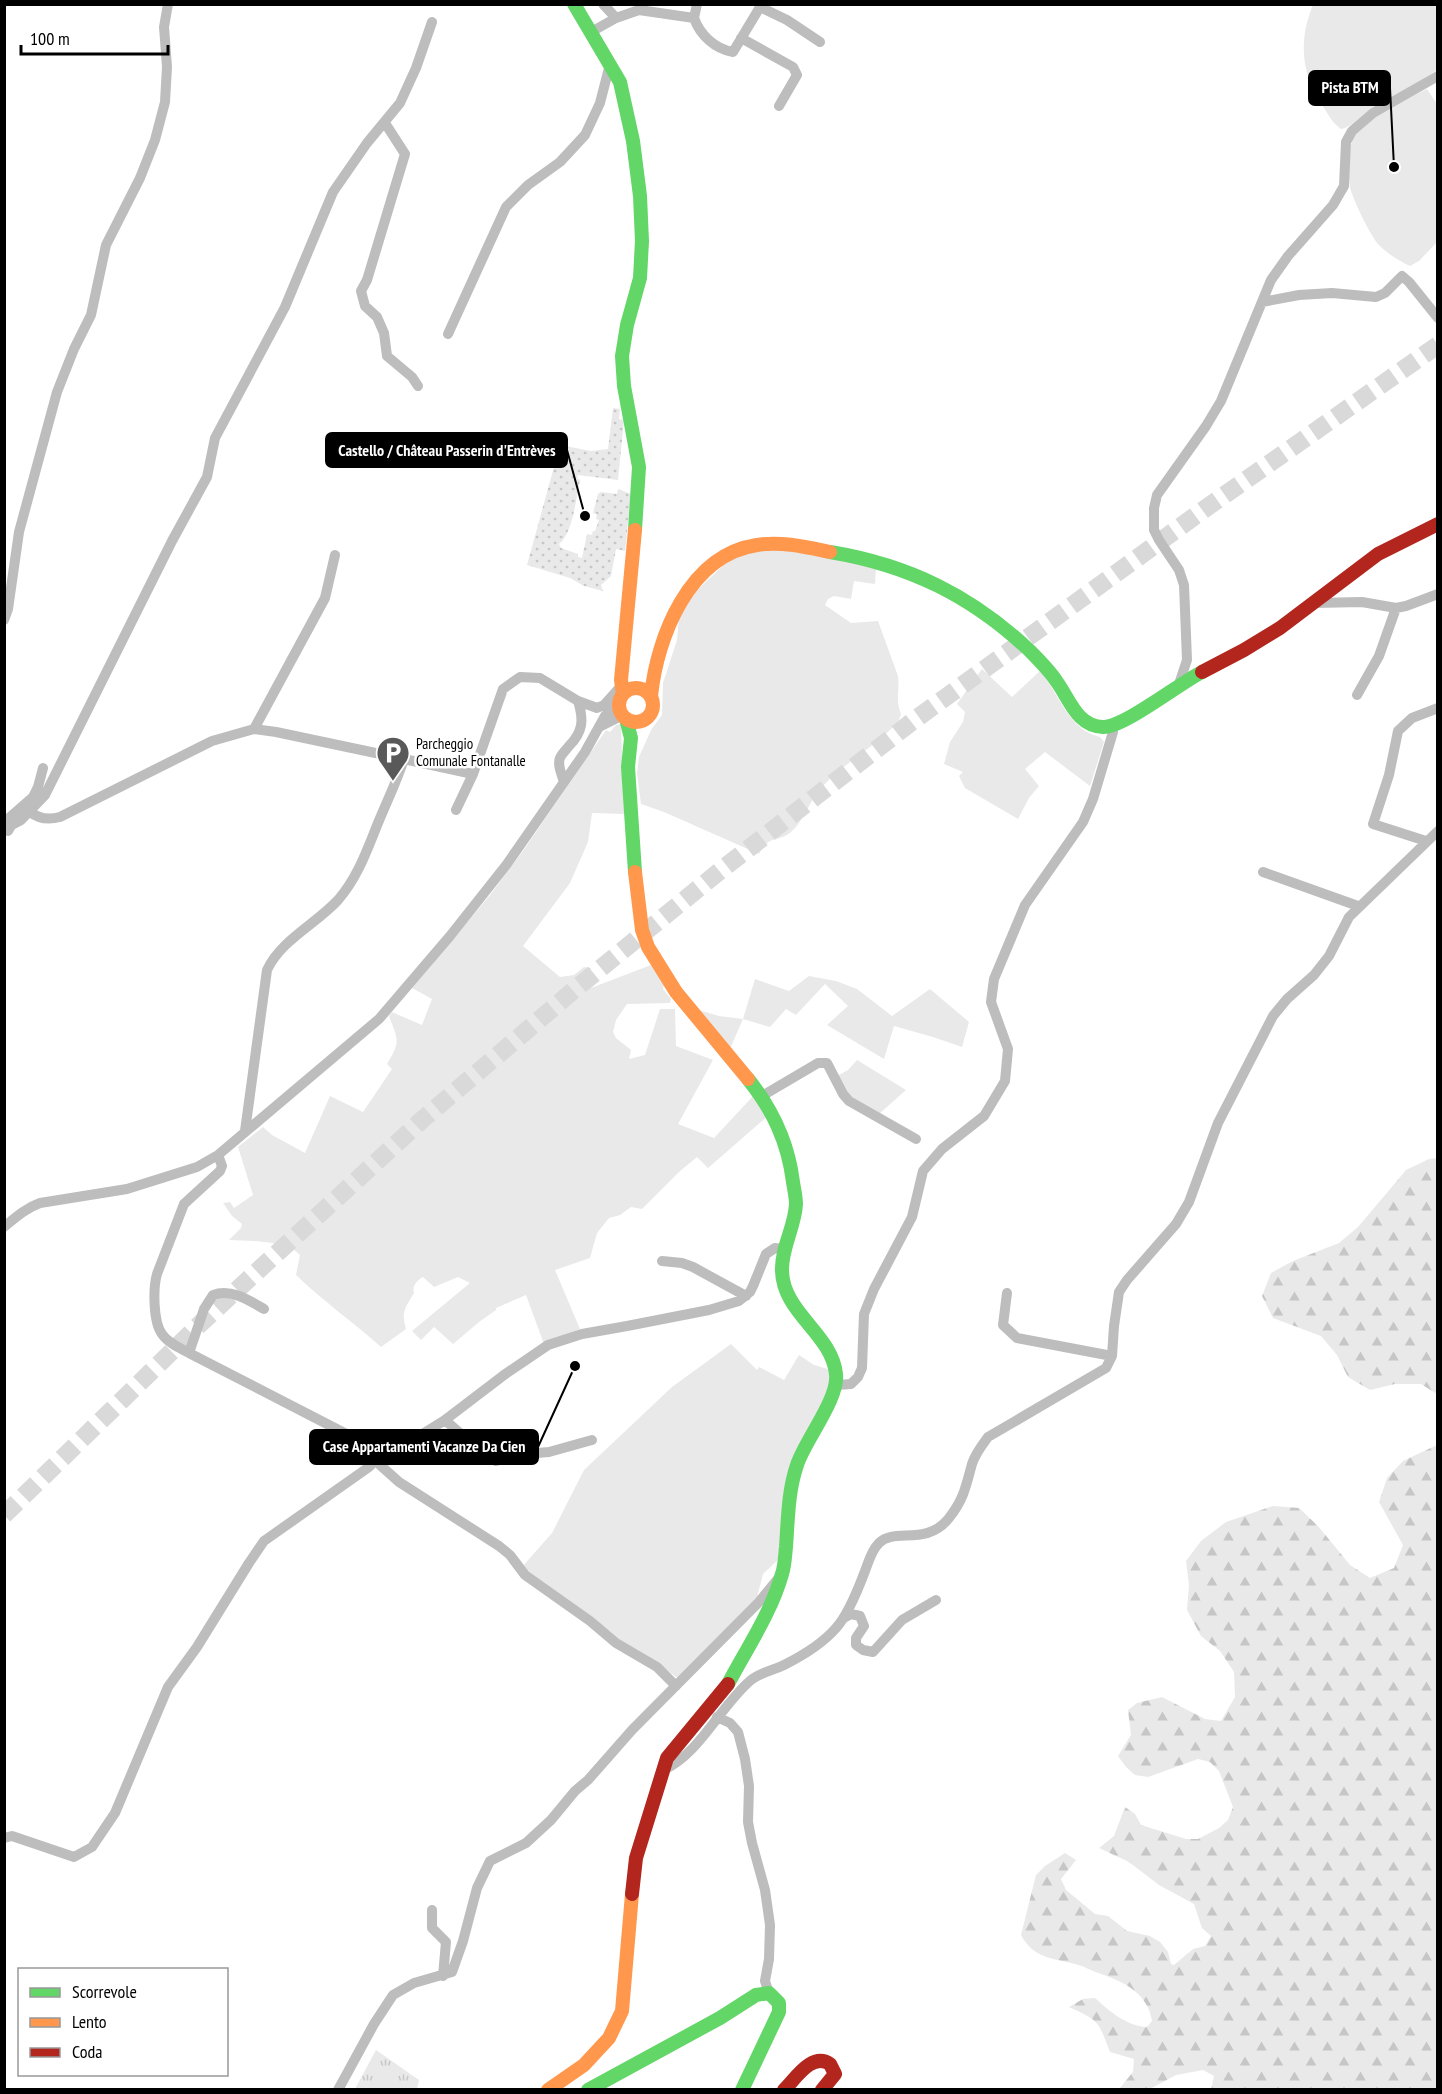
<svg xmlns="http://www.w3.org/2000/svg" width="1442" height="2094" font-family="'PT Sans Narrow',sans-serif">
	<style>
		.grass { fill: #e9e9e9 }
		.forest { fill: url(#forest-firs) }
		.park { fill: url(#park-tufts) }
		.garden { fill: url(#garden-dots) }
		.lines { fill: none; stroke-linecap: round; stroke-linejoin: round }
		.highway-tunnel { stroke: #d9d9d9; stroke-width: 18; stroke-dasharray: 18 9; stroke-linecap: butt }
		.street { stroke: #bdbdbd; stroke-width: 10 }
		.fast { stroke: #63d668; stroke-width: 14 }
		.slow { stroke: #ff974d; stroke-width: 14 }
		.jam { stroke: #b3261e; stroke-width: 14 }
		.labels { text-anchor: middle; stroke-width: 5; stroke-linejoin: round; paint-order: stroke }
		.poi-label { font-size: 15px; fill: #000; stroke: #fff; text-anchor: start }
		.leader { fill: none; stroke: #000; stroke-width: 2 }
		.callout-dot { fill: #000; stroke: #fff; stroke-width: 2 }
		.callout { fill: #000; stroke: #000; stroke-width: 2 }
		.callout-label { font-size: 16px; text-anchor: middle; font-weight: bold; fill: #fff }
	</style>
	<defs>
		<pattern id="forest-firs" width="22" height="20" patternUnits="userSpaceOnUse" patternTransform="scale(1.5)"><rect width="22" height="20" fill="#e9e9e9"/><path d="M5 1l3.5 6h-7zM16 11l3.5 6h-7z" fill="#c6c6c6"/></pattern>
		<pattern id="park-tufts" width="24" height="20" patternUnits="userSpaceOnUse" patternTransform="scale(1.5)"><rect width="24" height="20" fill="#e9e9e9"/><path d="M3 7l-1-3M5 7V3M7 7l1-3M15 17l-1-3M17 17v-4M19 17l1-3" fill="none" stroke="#c6c6c6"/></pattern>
		<pattern id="garden-dots" width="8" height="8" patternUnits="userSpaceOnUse" patternTransform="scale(1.5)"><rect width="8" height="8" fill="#e9e9e9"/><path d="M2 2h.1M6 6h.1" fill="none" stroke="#c6c6c6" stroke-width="1.8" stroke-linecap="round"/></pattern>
	</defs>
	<rect width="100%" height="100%" fill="#fff"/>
	<path class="grass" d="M1313,5H1437V70C1415,86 1391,97 1368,111C1359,117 1352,127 1341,129C1334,124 1330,118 1326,111C1302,78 1297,43 1313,5Z
		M1427,89L1437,104V242L1419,261L1410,266C1399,261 1388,254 1379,245C1371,237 1352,198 1350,187C1348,173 1348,144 1356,133C1367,117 1409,98 1427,89Z
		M771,548L801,551L876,567L875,584L854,581L851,599L834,596L828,599L825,605L851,623L878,621L898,676C900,691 895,699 901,714L898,723C887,732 877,742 866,750C851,762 835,772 823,786C810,799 804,821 791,832C778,843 769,834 759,854L664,812L641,804L637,773L639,757L651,730L662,715L663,683L677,640L679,616L695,592L727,562L747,553Z
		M982,669L1012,697L1040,671C1059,693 1068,730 1100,737L1104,742L1090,786L1045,752L1025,769L1039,786L1029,798L1018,819L965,788L959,776L963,772L944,764L950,742L963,722L965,712L957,704Z
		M621,724L624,814L592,813L588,842L570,883L523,946L560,977L574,975L584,967L591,968V988L651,965L664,985L663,989L671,999L670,1003L627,1004L616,1020L613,1032L616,1038L631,1050L629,1059L645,1055L660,1009H675L676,1046L713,1060L678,1124L714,1138L754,1095L769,1115L708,1168L697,1157L679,1172L642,1209L631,1207L620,1215L609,1218L597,1233L590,1258L555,1270L580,1329L544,1344L526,1295L496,1308V1310L479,1322L453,1344L434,1327L421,1340L412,1331L470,1283L458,1277L434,1287L423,1277C417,1280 412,1286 414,1293C405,1308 401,1312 406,1329L381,1347C353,1322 323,1301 296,1275L300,1255C286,1240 248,1241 229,1240L241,1228L242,1224L232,1216L223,1203L230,1202L234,1208L253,1195L238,1147L263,1127L272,1135L305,1153L330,1096L363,1112L392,1069L387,1064C401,1041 398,1040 389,1016L392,1012L422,1025L432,999L412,988L490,895L523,851L606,730L610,732L616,725Z
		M809,976L836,981L857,989L892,1016L930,989L969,1022L962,1047L933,1037L894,1026L884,1059L827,1025L848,1006L825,984L796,1015L786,1009L770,1027L743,1019L729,1051L695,1009L719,1016L743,1019L755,979L789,991Z
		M857,1060L906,1090L879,1114L849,1097L837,1076L848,1070Z
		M731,1344L757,1370L759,1367L784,1380L799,1355L814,1365L831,1370V1380L827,1396L792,1462L781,1557L763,1574L757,1597L679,1677H676L654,1660L617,1642L522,1567L552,1533L584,1470L672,1387Z"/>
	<path class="forest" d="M1437,1158V1394L1421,1384H1395L1370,1390L1348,1377L1337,1355L1321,1336L1273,1318L1262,1296L1271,1273L1293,1261L1339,1243L1358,1227L1406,1170L1429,1159Z
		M1437,1445V2089H1211L1214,2076L1203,2070L1176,2075L1150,2089H1119L1133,2072L1134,2059L1110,2052C1098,2021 1100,2021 1069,2007L1083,1999L1095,1998C1110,2012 1127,2026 1147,2027L1152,2021C1148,1994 1125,1982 1101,1974C1092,1971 1084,1966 1075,1964C1052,1958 1033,1958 1021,1935L1036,1875L1045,1866L1065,1853L1076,1860L1061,1879L1066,1890L1095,1914L1108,1916L1127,1931L1150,1936L1160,1942L1168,1952L1171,1964L1174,1965L1193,1949L1205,1946L1211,1936L1202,1928L1194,1904L1159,1885L1129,1862L1099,1848L1114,1836L1125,1807L1135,1814L1141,1825L1186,1839H1198L1219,1828L1228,1820L1233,1807L1219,1771L1210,1762L1198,1759L1148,1777L1135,1775L1126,1767L1118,1756L1131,1735L1128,1710L1137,1703L1162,1697L1205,1719L1221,1721L1235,1697L1234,1672L1220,1651L1201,1636L1187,1610L1189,1585L1186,1561L1201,1541L1226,1522L1273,1506L1299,1508L1318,1526L1350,1565L1370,1578L1394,1568L1403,1545L1379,1502L1387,1478L1403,1461Z"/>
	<path class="park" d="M376,2050L419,2080L417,2089H355Z"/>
	<path class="garden" d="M613,408L620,409L619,419L624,420L618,480L578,475L577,478L580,480C576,498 573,533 559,544L561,548L578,554V557L582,558L587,534L592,535L593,531H595L599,520L596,519L597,514L593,513L598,494L601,492L617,494L618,489L631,494L625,551L616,549L611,576L601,585L603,591L584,586L570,578L527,565L560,445L591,451L608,449Z"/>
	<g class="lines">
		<path class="highway-tunnel" d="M4,1515L201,1323L423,1119L574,990L721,870L913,721L1206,508L1438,345"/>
		<path class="street" d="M603,4L616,18L639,10L694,18C700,35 715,49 733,52L760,7L787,20L820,42
			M694,18L697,4
			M591,32L616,18
			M741,38L793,67L797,75L779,106
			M385,123L405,154L367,280L361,291L365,306L377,317L384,333L387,356L412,377L418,386
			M1262,302L1299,295L1332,293L1376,297L1385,293L1402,276L1409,282L1438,318
			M448,334L506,207L528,185L560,162L585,135L600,103L610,64
			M1314,603L1362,602L1396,608L1406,606L1438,594
			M4,620L8,609L19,532L57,392L74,349L91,315L106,245L140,178L155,140L165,102L167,67L164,27L168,4
			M1179,684L1187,660L1184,585L1179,570L1159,540L1154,530V508L1157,495L1206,426L1221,401L1271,280L1288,256L1333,205L1344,186L1346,142L1352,131L1373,113L1438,76
			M1357,695L1379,656L1396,608
			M601,726L623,715
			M254,729L325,598L335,555
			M404,759L473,774L456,810
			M473,774L503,689L520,677L540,678L578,701L597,708L604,705L621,686
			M564,782C562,775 557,765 560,758C562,753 566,750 569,746C583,732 584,720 578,701
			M30,812C39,819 49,820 60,817L212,741L254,729L276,732L404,759C397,781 387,801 378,823C367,850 358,877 338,900C316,924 281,940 267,970L245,1131
			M4,829L21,820L45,795L172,541L207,477L215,438L285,307L333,192L367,143L400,103L416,68L432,22
			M8,831L11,826L9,818L33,797L38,787L43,768
			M1426,841L1373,824L1389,775L1398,731L1412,718L1438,708
			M1263,872L1358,906
			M762,1096L818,1063H827L843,1094L849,1101L916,1139
			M218,1155L222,1166L220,1171L184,1204L157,1274C153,1288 153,1322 162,1334C168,1343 180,1348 189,1353L362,1442L371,1450L380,1465L399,1482L499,1546L510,1555L525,1575L590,1621L616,1643L657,1667L676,1686
			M4,1227C16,1217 26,1208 40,1203L127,1189L197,1167L218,1155L379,1019L450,936L507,864L585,752L605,716L620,702
			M662,1261L682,1263L693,1267L746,1296
			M1007,1293L1003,1325L1017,1338L1112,1356
			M189,1353L204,1309L213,1295C230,1288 249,1300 264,1309
			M837,1385L851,1384L858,1377L862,1368L864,1314L874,1289L912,1217L923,1171L942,1149L984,1116L1005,1081L1008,1049L991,1002L994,979L1025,905L1083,822L1093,799L1113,732V727
			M445,1420L486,1456L496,1461L525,1454L549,1452L592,1440
			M844,1618L851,1614L860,1616L864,1626L856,1638V1645L863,1650L873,1652L902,1620L936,1600
			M717,1717L730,1723L738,1732L745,1759L749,1786L748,1822L752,1843L765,1890L770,1925L769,1959L765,1981L769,1993
			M663,1770C698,1756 721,1705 751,1680C761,1672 774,1670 784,1665C802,1656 823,1643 836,1628C847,1616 859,1587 865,1571C869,1561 871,1551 879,1543C895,1527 926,1547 949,1518C964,1499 966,1486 972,1464C975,1454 982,1445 988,1437L1106,1368L1112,1356L1114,1326L1119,1292L1127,1280L1176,1224L1189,1202L1218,1123L1273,1016L1287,999L1314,975L1329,956L1349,917L1438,831
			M4,1838L12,1836L74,1857L92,1847L115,1813L168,1687L197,1647L249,1563L264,1541L369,1467L376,1460L405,1445L445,1420L504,1375L548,1345L582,1334L627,1326L709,1310L739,1301L750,1292L753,1286L766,1254L775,1248L786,1250
			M432,1910V1928L446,1942L443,1976
			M338,2090L374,2024L393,1995L414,1983L452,1972L463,1941L477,1888L490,1861L526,1843L551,1820L575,1791L588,1780L632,1730L759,1602L777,1580"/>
		<path class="fast" d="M574,4L620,82L633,141L640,196L642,241L640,278L627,325L622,356L624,386L639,467L635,530
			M830,552C909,565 972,596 1030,651C1040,661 1050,671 1057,682C1070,700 1077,726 1103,727C1123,728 1180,683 1202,672
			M626,719L631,738L628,767L635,872
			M728,1684C747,1648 771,1613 782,1574C785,1565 785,1555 786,1547C788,1520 788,1491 797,1465C805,1440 839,1399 836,1374C832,1334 783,1313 782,1271C781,1248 795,1227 796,1204C796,1197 794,1189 793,1182C788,1142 773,1110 748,1079
			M588,2090L720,2018L756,1995L769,1993L779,2003V2012L742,2090"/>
		<path class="slow" d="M619 705a17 17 0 1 1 34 0a17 17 0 1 1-34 0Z
			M623,694L621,680L635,530
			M651,696C657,637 689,555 757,545C781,541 806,547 830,552
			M635,872L642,930L648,947L676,992L748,1079
			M548,2090L584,2065L609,2038L622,2011L632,1894"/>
		<path class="jam" d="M1202,672L1244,650L1280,628L1378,554L1438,524
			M632,1894L636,1858L667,1758L728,1684
			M784,2090C796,2078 812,2052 830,2064L835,2074L822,2090"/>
	</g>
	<defs>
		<g id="parking-pin" transform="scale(1.725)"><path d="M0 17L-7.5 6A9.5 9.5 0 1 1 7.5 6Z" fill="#595959" stroke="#fff"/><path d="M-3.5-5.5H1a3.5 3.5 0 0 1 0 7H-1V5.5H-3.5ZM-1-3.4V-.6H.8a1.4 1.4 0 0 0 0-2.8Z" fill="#fff"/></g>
	</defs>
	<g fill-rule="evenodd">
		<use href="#parking-pin" x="393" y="753"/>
	</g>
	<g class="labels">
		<g class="poi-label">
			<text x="416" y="749">Parcheggio<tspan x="416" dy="17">Comunale Fontanalle</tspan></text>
		</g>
	</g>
	<path class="leader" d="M1394 167L1390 88M585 516L567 450M575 1366L538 1447"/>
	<g class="callout-dot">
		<circle cx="1394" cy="167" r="6"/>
		<circle cx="585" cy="516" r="6"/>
		<circle cx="575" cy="1366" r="6"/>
	</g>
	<g class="callout">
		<rect x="1309" y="71" width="81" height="34" rx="6"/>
		<rect x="326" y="433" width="241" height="34" rx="6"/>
		<rect x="310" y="1430" width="228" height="34" rx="6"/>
	</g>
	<g class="callout-label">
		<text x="1350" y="93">Pista BTM</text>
		<text x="447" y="456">Castello / Château Passerin d'Entrèves</text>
		<text x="424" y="1452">Case Appartamenti Vacanze Da Cien</text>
	</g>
	<rect width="1442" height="2094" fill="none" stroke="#000000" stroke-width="12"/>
	<rect x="18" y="1968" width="210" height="108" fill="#ffffff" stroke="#999999" stroke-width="1.5"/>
	<rect x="30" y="1988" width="30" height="9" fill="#63d668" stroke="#999999" stroke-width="1.5"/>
	<text x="72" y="1998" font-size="18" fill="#000000">Scorrevole</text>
	<rect x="30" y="2018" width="30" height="9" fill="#ff974d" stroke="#999999" stroke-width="1.5"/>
	<text x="72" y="2028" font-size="18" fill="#000000">Lento</text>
	<rect x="30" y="2048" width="30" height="9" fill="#b3261e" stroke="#999999" stroke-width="1.5"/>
	<text x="72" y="2058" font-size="18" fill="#000000">Coda</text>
	<path d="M21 45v9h147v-9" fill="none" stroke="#000000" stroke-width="3"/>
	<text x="30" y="45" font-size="18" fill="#000000" stroke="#ffffff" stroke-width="4.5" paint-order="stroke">100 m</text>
</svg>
